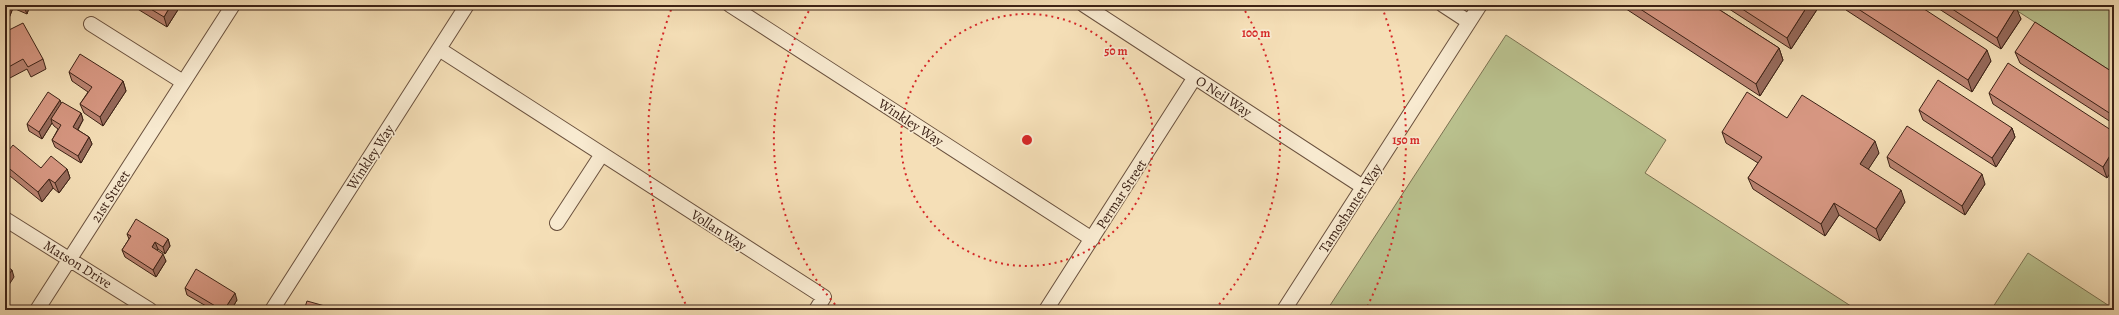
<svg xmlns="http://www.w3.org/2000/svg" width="2119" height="315" font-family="Alegreya,serif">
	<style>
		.green { fill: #bac28f; stroke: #7b7252 }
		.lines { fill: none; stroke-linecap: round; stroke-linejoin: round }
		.minor-casing { stroke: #6a513e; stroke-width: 16 }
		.minor { stroke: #f8ead0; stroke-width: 14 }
		.wall { fill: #b98270; stroke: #3c2216 }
		.shaded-wall { fill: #966a5b; stroke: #3c2216 }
		.building { fill: #d79782; stroke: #3c2216 }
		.ring { fill: none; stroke: #d62828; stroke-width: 2; stroke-dasharray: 2 4 }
		.labels { text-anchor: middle; stroke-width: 3.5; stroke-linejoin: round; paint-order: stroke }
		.street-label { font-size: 14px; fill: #3c2216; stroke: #f8ead0 }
		.centre { fill: #d62828; stroke: #f8ead0; stroke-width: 2 }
		.ring-label { font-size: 12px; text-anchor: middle; font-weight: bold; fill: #d62828; stroke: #f8ead0; stroke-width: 3.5; stroke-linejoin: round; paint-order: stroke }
	</style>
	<rect width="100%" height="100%" fill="#f5dfb7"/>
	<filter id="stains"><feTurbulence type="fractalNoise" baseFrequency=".005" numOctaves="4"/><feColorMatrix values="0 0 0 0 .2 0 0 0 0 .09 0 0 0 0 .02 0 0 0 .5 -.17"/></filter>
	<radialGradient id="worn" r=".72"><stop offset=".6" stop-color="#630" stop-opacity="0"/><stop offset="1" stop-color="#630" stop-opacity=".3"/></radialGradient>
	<path class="green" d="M2008,5H2114V74V73Z
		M1506,35L1666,140L1645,173L1857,310H1327Z
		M2028,253L2114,309V310H1991Z"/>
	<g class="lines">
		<g class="minor-casing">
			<path id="minor" d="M730,5L1092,239
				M1084,5L1363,187
				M1443,5L1469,22
				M91,24L183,82
				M439,49L824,297L816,310
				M5,219L150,310
				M557,223L602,154
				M37,310L233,5
				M272,310L467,5
				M1046,310L1195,77
				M1284,310L1480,5"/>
		</g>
		<use href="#minor" class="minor"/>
	</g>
	<path class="wall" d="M5,5H30L27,14L13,8L5,28Z
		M131,5H181L167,27Z
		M1620,5H1712L1779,48L1783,60L1760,96Z
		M1723,5H1820L1791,49Z
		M1844,5H1918L1991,61L1972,92L1846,10Z
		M1933,5H2013L2021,19L2001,49Z
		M5,32L43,59L46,69L31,77L27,69L8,79L5,73Z
		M2015,52L2114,73V124L2020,63Z
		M69,72L123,81L126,91L103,126L84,113L80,104L88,92L72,81Z
		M1989,93L2114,132V167L2107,178L1993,104Z
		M61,103L81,113L83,120L78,130L89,137L92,144L81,163L55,147L52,140L58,129L54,126L52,123L42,139L29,131L27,124Z
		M1919,110L2012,128L2015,137L1996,167L1923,120Z
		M1787,118L1879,153L1868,169L1905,202L1880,241L1839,215L1825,236L1753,189L1748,178L1758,163L1726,143L1722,132Z
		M5,155L41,168L67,169L70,178L59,193L53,188L42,202L5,172Z
		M1887,157L1985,184L1965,215L1890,167Z
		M127,234L168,239L170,246L165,254L158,249L157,250L166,261L156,277L125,257L122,250L129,239Z
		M185,288L237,300L231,310H213L187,295Z"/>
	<path class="shaded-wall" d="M9,5H12L13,8L5,28V15Z
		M25,5H30L27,14L24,7Z
		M171,5H181L167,27L164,17Z
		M1808,5H1820L1791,49L1787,38Z
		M2016,7L2021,19L2001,49L1997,38Z
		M1779,48L1783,60L1760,96L1756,84Z
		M1987,50L1991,61L1972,92L1968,80Z
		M123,81L126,91L103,126L100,117Z
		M60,100L63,108L51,119L52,123L42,139L39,132Z
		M81,113L83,120L75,134L73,127Z
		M7,125L9,132L5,141V128Z
		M2012,128L2015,137L1996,167L1992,158Z
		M89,137L92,144L81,163L78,156Z
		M1875,141L1879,153L1864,176L1860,164Z
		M2114,149V167L2107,178L2103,167Z
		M67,169L70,178L59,193L55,183Z
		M1982,174L1985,184L1965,215L1962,206Z
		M49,179L53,188L42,202L38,192Z
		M1901,190L1905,202L1880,241L1876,229Z
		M1834,203L1839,215L1825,236L1821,224Z
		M168,239L170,246L165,254L163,247Z
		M155,242L158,249L155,254L152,247Z
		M163,254L166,261L156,277L153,270Z
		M12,270L14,277L5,291V280Z
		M235,293L237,300L231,310H224Z"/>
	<path class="building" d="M5,5H9L5,15Z
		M144,5H171L164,17Z
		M1634,5H1712L1779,48L1756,84Z
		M1736,5H1808L1787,38Z
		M1852,5H1918L1987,50L1968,80Z
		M1946,5H2013L2016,7L1997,38Z
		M2035,22L2114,73V116L2015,52Z
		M23,23L43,59L28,67L23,59L5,69V32Z
		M80,54L123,81L100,117L80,104L92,87L69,72Z
		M2008,63L2114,132V149L2103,167L1989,93Z
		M1938,80L2012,128L1992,158L1919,110Z
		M48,92L60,100L39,132L27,124Z
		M1747,92L1787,118L1802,95L1875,141L1860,164L1901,190L1876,229L1834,203L1821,224L1748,178L1762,157L1722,132Z
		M62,102L81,113L73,127L89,137L78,156L52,140L61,125L51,119Z
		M1907,126L1982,174L1962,206L1887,157Z
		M13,145L41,168L51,156L67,169L55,183L49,179L38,192L5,165V155Z
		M136,219L168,239L163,247L155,242L152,247L163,254L153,270L122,250L131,236L127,234Z
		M5,265L12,270L5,280Z
		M196,269L235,293L224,310H222L185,288Z
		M307,301L339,310H304Z
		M95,308L98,310H93Z"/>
	<g class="ring">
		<circle cx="1027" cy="140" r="126"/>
		<path d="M839 309A253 253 0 0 1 812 6M1242 6A253 253 0 0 1 1215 309"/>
		<path d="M688 309A379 379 0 0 1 672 7M1382 7A379 379 0 0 1 1366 309"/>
	</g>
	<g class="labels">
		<g class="street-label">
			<text transform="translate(1224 96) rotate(33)" y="5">O Neil Way</text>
			<text transform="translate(911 122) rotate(33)" y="5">Winkley Way</text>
			<text transform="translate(370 157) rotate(-57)" y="5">Winkley Way</text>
			<text transform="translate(1121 194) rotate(-57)" y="5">Permar Street</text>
			<text transform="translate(110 196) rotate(-57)" y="5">21st Street</text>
			<text transform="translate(1350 208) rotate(-57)" y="5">Tamoshanter Way</text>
			<text transform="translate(719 230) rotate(33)" y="5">Vollan Way</text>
			<text transform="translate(78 264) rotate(32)" y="5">Matson Drive</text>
		</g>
	</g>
	<circle cx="1027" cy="140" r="6" class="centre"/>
	<g class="ring-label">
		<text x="1256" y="37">100 m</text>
		<text x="1116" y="55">50 m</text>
		<text x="1406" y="144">150 m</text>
	</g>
	<rect width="2119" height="315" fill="none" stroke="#f5dfb7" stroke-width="20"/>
	<rect x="6" y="6" width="2107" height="303" fill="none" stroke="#3c2216" stroke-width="2"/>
	<rect x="10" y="10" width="2099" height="295" fill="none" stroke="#3c2216"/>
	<rect width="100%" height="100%" filter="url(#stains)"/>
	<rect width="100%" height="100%" fill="url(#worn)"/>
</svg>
